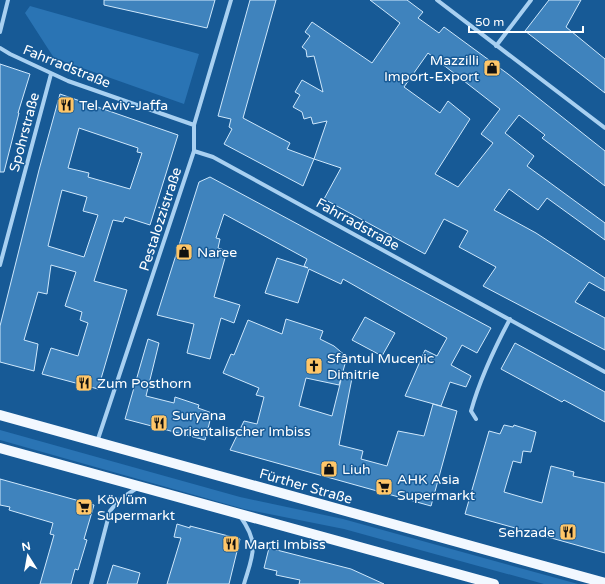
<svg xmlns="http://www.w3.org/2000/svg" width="605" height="584" font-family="'Varela Round',sans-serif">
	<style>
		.green { fill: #2a74b4 }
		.building { fill: #3f83bd; stroke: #cfe8fc; fill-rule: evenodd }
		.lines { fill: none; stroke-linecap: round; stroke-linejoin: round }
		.minor { stroke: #a8d0f1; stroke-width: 4 }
		.primary { stroke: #f2f8ff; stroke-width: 10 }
		.labels { text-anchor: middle; stroke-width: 3; stroke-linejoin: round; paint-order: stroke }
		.poi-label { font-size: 14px; fill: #fff; stroke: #175a96; text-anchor: start }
		.street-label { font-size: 14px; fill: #fff; stroke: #175a96 }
	</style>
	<rect width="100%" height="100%" fill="#175a96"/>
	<path class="green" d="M30,6L199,54L184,104L54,58L25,13Z
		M0,430L240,497L343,519L578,584H544L344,529L244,509L0,440Z"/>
	<path class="building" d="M104,0H215L207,28L104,5Z
		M250,0H276L243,118L290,143L287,149L314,159L303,186L224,144L232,129L229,127L231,119L218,116Z
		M370,0H407L423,12L418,18L439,33L444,27L508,74L605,151V186L542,138L545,135L519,115L505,133L534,156L527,166L605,223V240L547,198L538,210L509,189L494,210L536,233L605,278V291L589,282L575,302L605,318V350L483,286L496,267L459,247L468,231L444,219L425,254L324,199L341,168L314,159L327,121L313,124L311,117L304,119L302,112L293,107L300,95L295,92L302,80L323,92L314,56L307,57L306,50L302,47L310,36L305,32L312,22L372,63L400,23ZM428,53L500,109L481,134L493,143L458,187L435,174L470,119L448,101L440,113L404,87Z
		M549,0H581L566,27L605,59V93L525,31Z
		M0,64L30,74L18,113H19L4,172H0Z
		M60,94L178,135L150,225L125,217L123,222L113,220L94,281L127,290L98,389L42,374L51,348L78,356L88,323L80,320L82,312L65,306L76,272L51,265L47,294L38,292L24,340L38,344L34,371L0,362V326L39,170ZM79,128L138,148L137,152L142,153L130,189L88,177L89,173L68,168ZM62,190L87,197L83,211L98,215L84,257L48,246Z
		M210,177L491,328L477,353L462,345L451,365L471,376L466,387L450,382L441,406L405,396L425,350L437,356L447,338L343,279L341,284L309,269L298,303L265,293L277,258L308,268L304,266L307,259L224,214L216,238L220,239L218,248L227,251L214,297L240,305L234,323L221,318L210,359L187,353L194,324L157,315L199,182Z
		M365,317L395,333L382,356L352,340Z
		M286,319L323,331L320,339L334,346L347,357L339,385L306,378L299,406L332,416L342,376L352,378L339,445L363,451L361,459L387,466L398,431L424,436L433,404L457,411L431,506L230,450L244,421L257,424L264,397L256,395L259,388L223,373L231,354L234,355L248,320L282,334Z
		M148,339L159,343L146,396L174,403L175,397L199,405L198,408L212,413L205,440L125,419Z
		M515,343L605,392V422L564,400L562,402L501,369Z
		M504,425L513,427L514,425L536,432L531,452L523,451L521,463L513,461L504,492L542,503L551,466L574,472L573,476L605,483V553L465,514L489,431L500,434Z
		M0,479L94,505L84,539L87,540L78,570L75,569L71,584H40L54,535L50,534L53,523L9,510L10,507L0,505Z
		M177,524L190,528V526L240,539L229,584H167L181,538L174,537Z
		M269,548L351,569L384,584H299L300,580L276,575L277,571L264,568Z
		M113,565L140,573L137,584H107Z"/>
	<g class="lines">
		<path class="minor" d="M437,0L605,128
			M0,32L8,0
			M496,46L531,0
			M0,48L10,54L68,81L194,125
			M194,151L213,157L605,372
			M0,265L51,74
			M476,419L471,411C480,379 494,349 510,319
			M97,442L194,151V125L231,0
			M240,516C260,544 253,554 244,584
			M91,584L110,511L119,500L137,488"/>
		<path class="primary" d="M0,415L605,583
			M0,448L494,584"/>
	</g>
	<defs>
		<g id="shop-square" transform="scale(0.9)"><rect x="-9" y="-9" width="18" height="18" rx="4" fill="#ffc668" stroke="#175a96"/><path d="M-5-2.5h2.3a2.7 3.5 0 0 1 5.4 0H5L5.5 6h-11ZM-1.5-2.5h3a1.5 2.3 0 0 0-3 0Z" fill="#111"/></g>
		<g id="restaurant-square" transform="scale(0.9)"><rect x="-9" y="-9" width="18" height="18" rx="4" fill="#ffc668" stroke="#175a96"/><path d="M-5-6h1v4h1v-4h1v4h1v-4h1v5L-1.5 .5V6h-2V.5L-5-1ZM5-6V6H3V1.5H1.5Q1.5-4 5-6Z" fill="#111"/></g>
		<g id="church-square" transform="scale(0.9)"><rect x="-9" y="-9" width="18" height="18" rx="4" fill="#ffc668" stroke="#175a96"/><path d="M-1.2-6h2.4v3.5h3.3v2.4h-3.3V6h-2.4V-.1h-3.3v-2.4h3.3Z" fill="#111"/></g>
		<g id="supermarket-square" transform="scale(0.9)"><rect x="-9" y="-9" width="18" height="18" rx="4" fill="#ffc668" stroke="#175a96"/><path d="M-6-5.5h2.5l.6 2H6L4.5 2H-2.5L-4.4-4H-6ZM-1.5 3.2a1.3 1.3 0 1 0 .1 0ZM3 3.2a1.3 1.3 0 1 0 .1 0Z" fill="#111"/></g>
	</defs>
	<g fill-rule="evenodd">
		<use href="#shop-square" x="492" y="68"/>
		<use href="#restaurant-square" x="66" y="105"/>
		<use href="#shop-square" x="184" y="252"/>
		<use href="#church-square" x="314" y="366"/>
		<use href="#restaurant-square" x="84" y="383"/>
		<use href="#restaurant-square" x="159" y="423"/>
		<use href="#shop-square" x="329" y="469"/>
		<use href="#supermarket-square" x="384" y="487"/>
		<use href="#supermarket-square" x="84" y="507"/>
		<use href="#restaurant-square" x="568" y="532"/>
		<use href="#restaurant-square" x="231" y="544"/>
	</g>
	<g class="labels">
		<g class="poi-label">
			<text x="479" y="65" text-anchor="end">Mazzilli<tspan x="479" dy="16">Import-Export</tspan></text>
			<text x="79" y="110">Tel Aviv-Jaffa</text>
			<text x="197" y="257">Naree</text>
			<text x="327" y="363">Sfântul Mucenic<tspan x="327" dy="16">Dimitrie</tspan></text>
			<text x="97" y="388">Zum Posthorn</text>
			<text x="172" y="420">Suryana<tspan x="172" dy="16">Orientalischer Imbiss</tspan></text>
			<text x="342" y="474">Liuh</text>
			<text x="397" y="484">AHK Asia<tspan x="397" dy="16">Supermarkt</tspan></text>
			<text x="97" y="504">Köylüm<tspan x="97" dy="16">Supermarkt</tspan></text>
			<text x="555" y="537" text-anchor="end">Sehzade</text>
			<text x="244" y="549">Marti Imbiss</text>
		</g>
		<g class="street-label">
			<text transform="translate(67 66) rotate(22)" y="5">Fahrradstraße</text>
			<text transform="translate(24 132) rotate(-75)" y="5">Spohrstraße</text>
			<text transform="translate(160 219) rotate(-72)" y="5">Pestalozzistraße</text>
			<text transform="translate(358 224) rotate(29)" y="5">Fahrradstraße</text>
			<text transform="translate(306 486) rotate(16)" y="5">Fürther Straße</text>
		</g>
	</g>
	<g transform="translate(28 556) rotate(349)" stroke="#175a96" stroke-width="3" paint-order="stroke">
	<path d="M0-3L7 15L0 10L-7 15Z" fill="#ffffff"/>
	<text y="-6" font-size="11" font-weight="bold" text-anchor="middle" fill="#ffffff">N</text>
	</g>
	<path d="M469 26v6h114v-6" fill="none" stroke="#ffffff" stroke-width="2"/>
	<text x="475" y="26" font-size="12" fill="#ffffff" stroke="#175a96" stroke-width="3" paint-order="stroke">50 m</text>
</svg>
